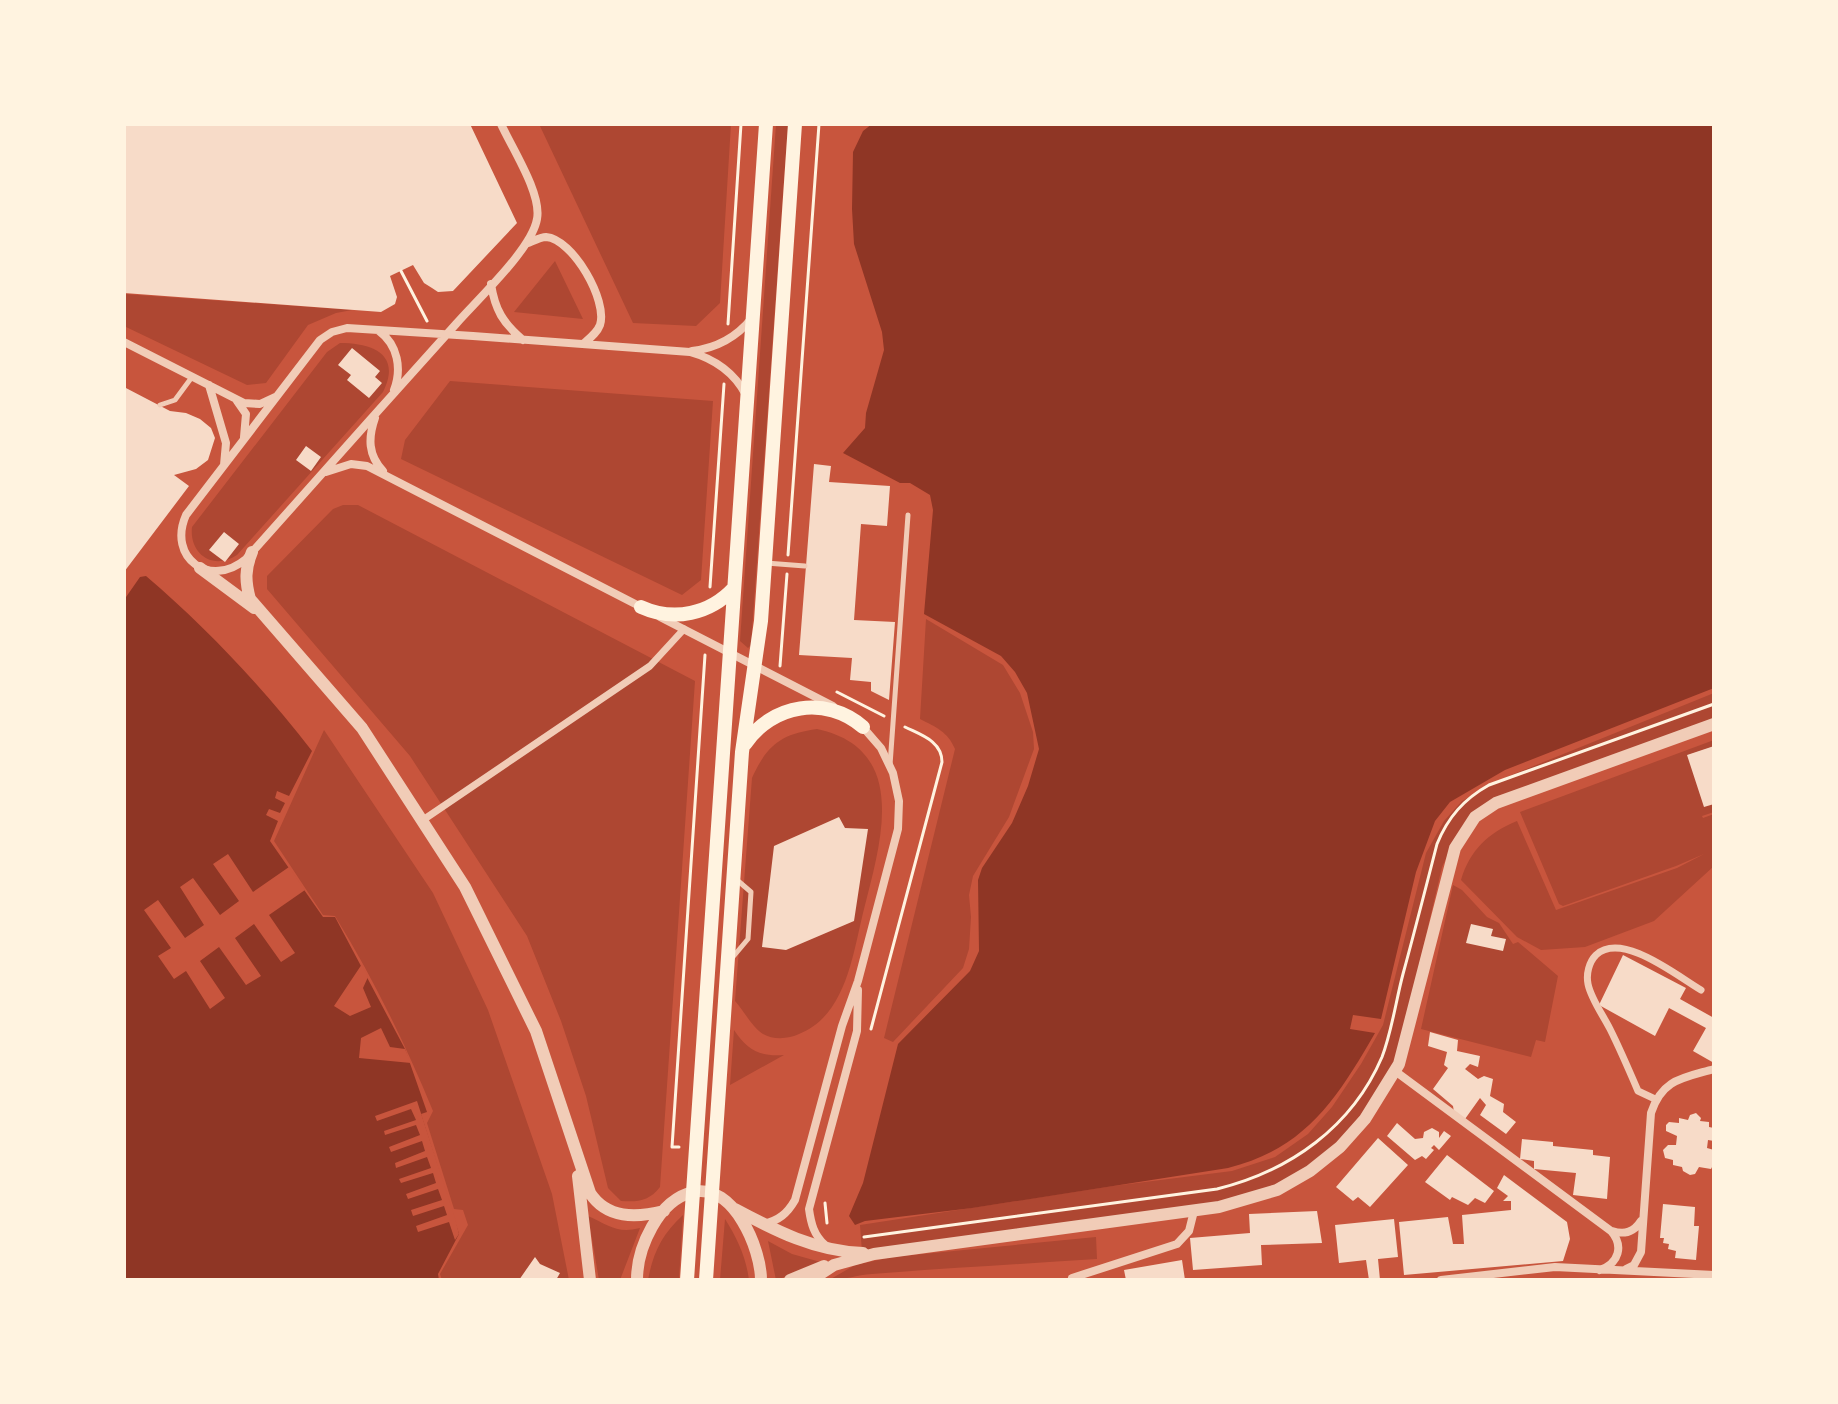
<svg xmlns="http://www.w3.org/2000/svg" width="1838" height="1404" font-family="'Noto Sans',sans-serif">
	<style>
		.green { fill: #ae4732 }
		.water { fill: #8f3625 }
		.pier { fill: #c8553d }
		.building { fill: #f7dbc8 }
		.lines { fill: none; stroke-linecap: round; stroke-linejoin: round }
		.path { stroke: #fff3e0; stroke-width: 3 }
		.service { stroke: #f1ccb7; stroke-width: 5 }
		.pedestrian { stroke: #f1ccb7; stroke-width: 7 }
		.minor { stroke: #f1ccb7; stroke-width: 8 }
		.tertiary { stroke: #f1ccb7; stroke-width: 12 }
		.primary { stroke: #fff3e0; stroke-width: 14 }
	</style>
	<rect width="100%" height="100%" fill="#c8553d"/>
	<path class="green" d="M539,124H731L720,303L696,326L633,323Z
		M776,124H788L751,645L748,648L740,641Z
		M555,261L583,319L514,312Z
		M124,294L352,310L336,313L308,325L266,383L247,385L124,326Z
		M340,343C372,343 402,354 383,392L237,555C213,571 189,554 192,527L327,352Z
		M450,381L713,401L701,580L682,595L401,459L405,440Z
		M343,505H358L695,681L660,1187C649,1201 639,1202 621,1201L608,1188L586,1096L561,1021L527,936L410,756L267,589V576L333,509Z
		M926,619L1003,665L1020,693L1033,732L1034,749L1009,817L973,876L969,895L971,917L969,949L963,968L893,1042L884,1038L955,749C948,732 936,727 920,719Z
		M1714,693V723L1508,797L1456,837L1442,867L1394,1072L1351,1127L1309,1171L1275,1187L1215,1205L862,1252L860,1225L1113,1186L1232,1171L1275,1157L1308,1134L1332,1107L1361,1064L1383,1025L1426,853L1444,821L1462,801L1509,776Z
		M817,729C910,749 881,842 864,909C853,952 847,1015 799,1034C789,1039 773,1040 763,1034C753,1028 743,1010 735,1001L752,778C767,745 781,734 817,729Z
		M324,730L433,893L488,1010L552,1194L569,1280H442L440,1274L468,1225L463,1210L454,1209L427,1123L433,1111C405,1043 373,978 335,916L323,915L274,841Z
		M1714,740V812L1702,816L1703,818L1714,814V866L1654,921L1585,947L1541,950L1517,937L1461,880C1470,850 1488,833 1517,821L1556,910L1677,868L1704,854L1676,866L1563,906L1559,904L1520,812Z
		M1453,885L1462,890L1487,917L1499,923L1513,944L1518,942L1558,976L1545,1042L1536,1040L1531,1057L1421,1029Z
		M734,1030C747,1050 760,1057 784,1055L730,1085Z
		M683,1215L679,1280H648C653,1253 662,1234 683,1215Z
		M588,1216C608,1225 617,1234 640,1228L620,1280H599Z
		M725,1219C737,1238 746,1257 749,1280H720Z
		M1096,1237L1097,1259C1022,1264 946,1268 872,1274C857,1275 844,1280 829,1280L855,1265L892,1257Z
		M768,1241L792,1254L824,1263L776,1280Z"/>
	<path class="water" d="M872,124H1714V688L1505,770L1450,802L1435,821L1416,872L1381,1019L1353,1015L1350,1029L1375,1033C1337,1099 1305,1149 1228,1168L972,1208L865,1221L855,1225L849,1216L863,1183L898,1044L970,971L979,951L978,880L982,868L1012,823L1028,786L1039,749L1027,693L1015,672L1001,656L924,614L933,510L930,495L910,483H900L843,453L865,428L866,413L884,350L882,332L854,244L852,209L853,152L863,131Z
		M146,576C207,628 263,688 312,751L289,796L277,791L275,798L285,803L280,813L269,809L266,815L278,821L270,841L323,917H335L405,1049L427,1112L421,1114L459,1234L438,1274L439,1280H124V600L140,577Z"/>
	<path class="pier" d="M228,854L253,892L289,867L305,890L269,915L295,953L281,962L254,924L235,938L261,976L246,985L219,947L200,961L225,998L210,1009L186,971L174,979L158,956L171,948L144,910L158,900L185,938L204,925L180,887L193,878L220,915L239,901L213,864Z
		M362,964L368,977L363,988L371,1007L350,1016L334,1006Z
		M381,1028L390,1047L405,1049L411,1063L359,1058L361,1038Z
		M417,1101L455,1218L459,1234L455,1240L449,1222L418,1232L416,1226L447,1215L444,1206L413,1216L411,1210L442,1200L438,1189L408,1199L406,1194L436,1183L433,1173L401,1183L399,1179L431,1168L427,1157L396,1168L395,1163L425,1151L422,1141L391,1152L389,1147L420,1135L416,1125L385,1135L384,1131L416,1120L411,1109L377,1121L375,1116Z"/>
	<path class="building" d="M124,124H470L517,223L453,291L438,292L432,288L424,283L413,265L390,276L397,297L395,304L381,312L124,293Z
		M352,348L380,371L375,377L382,383L369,398L347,380L351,375L338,365Z
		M124,387L170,411L186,413L200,419L211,428L215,438L208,460L196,469L174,475L189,486L124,572Z
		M306,446L321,457L311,471L296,460Z
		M814,464L831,466L829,482L890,486L887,526L861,524L854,620L895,622L889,700L871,691V682L850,680L852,658L799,655Z
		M224,532L239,544L225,562L209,550Z
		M1714,746V804L1704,807L1687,755Z
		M839,817L845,828L868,829L854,921L786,950L762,947L774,846Z
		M1471,924L1493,929L1491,936L1506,939L1503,951L1466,943Z
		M1623,955L1686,988L1680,999L1714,1018V1063L1693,1051L1706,1028L1669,1008L1655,1036L1599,1005Z
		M1430,1032L1458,1040L1457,1051L1480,1056L1478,1067L1470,1064L1465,1069L1478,1079L1484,1076L1493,1079L1490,1096L1504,1104L1503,1112L1516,1122L1506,1134L1480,1115L1486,1105L1480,1098L1465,1119L1454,1112L1453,1106L1433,1089L1448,1068L1444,1065L1447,1052L1428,1046Z
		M1696,1113L1701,1118L1700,1121L1709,1122V1127L1714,1128V1141L1708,1140L1707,1148L1714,1150V1163L1711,1169L1699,1167L1695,1174L1690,1175L1683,1171L1682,1167L1673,1165V1160L1665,1158L1663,1150L1668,1145H1676L1677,1136L1666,1131V1125L1669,1122L1679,1123V1118L1688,1120L1690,1115Z
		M1397,1123L1415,1139L1423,1138L1424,1132L1432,1128L1439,1132V1138L1444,1131L1451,1136L1439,1150L1434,1145L1431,1148L1434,1150L1426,1159L1422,1156L1415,1160L1387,1136Z
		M1378,1138L1408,1165L1370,1207L1358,1197L1353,1201L1336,1187Z
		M1522,1139L1553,1142V1146L1593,1150V1155L1610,1157L1607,1199L1573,1195L1576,1173L1534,1169V1161L1520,1159Z
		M1447,1155L1494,1191L1485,1203L1475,1198L1468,1205L1452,1197L1450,1200L1425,1182Z
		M1504,1175L1567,1222L1570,1239L1563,1261L1404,1275L1399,1222L1448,1217L1453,1244H1464L1462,1215L1511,1210V1201H1503L1508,1196L1497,1188Z
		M1663,1204L1695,1207L1694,1226H1699L1696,1260L1675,1258L1676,1251L1668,1249L1669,1244L1663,1243L1664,1238H1660Z
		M1317,1211L1322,1243L1261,1245L1262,1265L1193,1270L1190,1238L1250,1233L1249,1214Z
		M1394,1219L1398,1257L1378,1259L1380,1280H1369L1366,1260L1339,1263L1335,1225Z
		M535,1257L540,1264L560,1273L556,1280H519Z
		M1182,1260L1185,1280H1126L1124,1270Z"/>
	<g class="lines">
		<path class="path" d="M401,271L427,321
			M728,324L741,124
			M788,555L819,124
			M710,587L724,384
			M780,666L787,574
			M837,692L884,716
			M871,1029L942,762C942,741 921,735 905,727
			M679,1147H672L705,655
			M825,1203L827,1223
			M864,1237L1217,1189C1290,1171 1352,1127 1382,1057C1392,1031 1396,1000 1403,974C1415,930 1426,887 1437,844C1448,817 1464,799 1489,785L1714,704"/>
		<path class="service" d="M160,405L175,400L192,377
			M766,563L805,566
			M890,765L908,515
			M732,958L748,939L751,892L737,880"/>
		<path class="pedestrian" d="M423,820L650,666L684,629
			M1655,1099L1638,1091C1629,1070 1620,1049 1610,1029C1603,1015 1591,999 1588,984C1586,974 1589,962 1596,955C1622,931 1677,976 1701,990"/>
		<path class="minor" d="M501,124C512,148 542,194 537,219C532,249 477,300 456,324C386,402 315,481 246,559C210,589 167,558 186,515L320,340L332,332L347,328L473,336L690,352C715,359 734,372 746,395
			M528,243C533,241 541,237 546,237C573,239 608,301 600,325C597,333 590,338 583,344
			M491,284C495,310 503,323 523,340
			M379,331C398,345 402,369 394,390
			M124,342L244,403L260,404L275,397
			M692,351C717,348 736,338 752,318
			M209,385L226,443L224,465
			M237,401L246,414L244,437
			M375,418C368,438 368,455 383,471
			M326,472L351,464L367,466L645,609
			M660,617L833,706
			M1395,1071L1611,1231C1624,1246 1619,1263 1600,1270
			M764,1224C779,1220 787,1214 795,1200L842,1026L858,981L898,829L899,801L893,773L881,748L861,725
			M1612,1231C1625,1235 1634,1232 1641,1221
			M825,1245C814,1235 811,1224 809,1209L857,1031L858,990
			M1626,1269L1634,1265L1641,1252L1651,1113C1662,1079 1683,1078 1714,1069
			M1072,1278L1177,1244L1189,1231L1194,1211
			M1441,1280L1555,1267L1714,1275"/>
		<path class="tertiary" d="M252,552C245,569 245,581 250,599L362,728L465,887L536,1031L590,1193C607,1219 636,1218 664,1211
			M200,568L254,608
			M578,1176L590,1280
			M735,1209C776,1231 815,1251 863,1253
			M637,1280C637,1248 658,1200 693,1192C734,1183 761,1249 761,1280
			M790,1280L824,1266
			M811,1280L834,1265L874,1254L1219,1207L1277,1190L1310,1171L1340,1147L1365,1119L1399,1064L1455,848L1475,817L1496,803L1714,724"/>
		<path class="primary" d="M641,607C674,622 710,614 734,588
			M745,744C772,704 826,695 863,727
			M687,1280L766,124
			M706,1280L742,752L761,621L795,124"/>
	</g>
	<rect width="1838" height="1404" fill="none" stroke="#fff3e0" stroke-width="252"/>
</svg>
